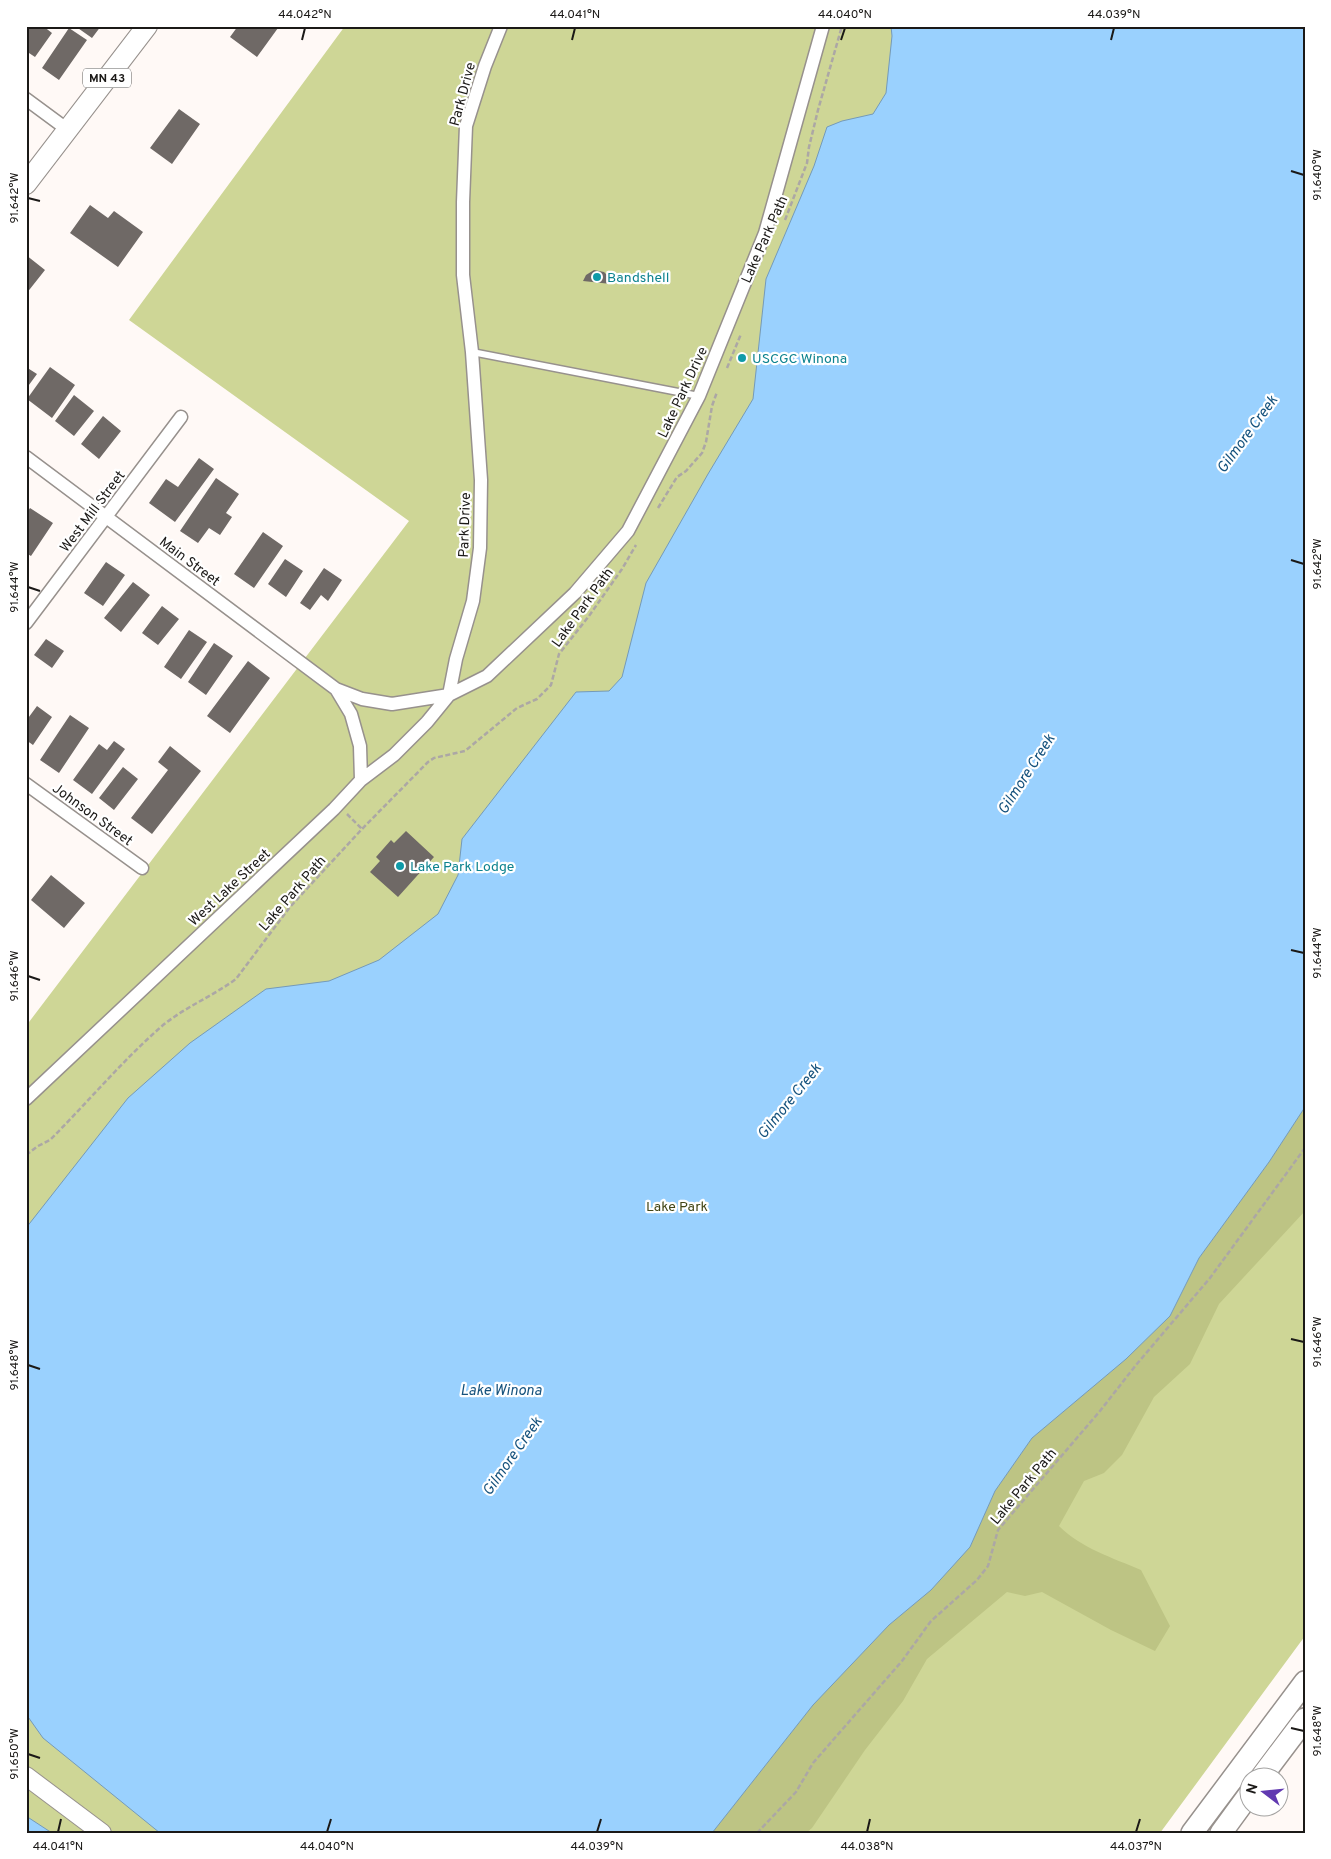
<svg xmlns="http://www.w3.org/2000/svg" width="1331" height="1859" font-family="Overpass,sans-serif">
	<style>
		.green { fill: #ced696 }
		.forest { fill: #bdc484 }
		.water { fill: #9ad1fe; stroke: #749ab9 }
		.building { fill: #6f6966 }
		.lines { fill: none; stroke-linecap: round; stroke-linejoin: round }
		.service-casing { stroke: #97918d; stroke-width: 9 }
		.minor-casing { stroke: #97918d; stroke-width: 15 }
		.secondary-casing { stroke: #97918d; stroke-width: 20 }
		.primary-casing { stroke: #97918d; stroke-width: 22 }
		.trunk-casing { stroke: #97918d; stroke-width: 24 }
		.path { stroke: #aca7a5; stroke-width: 2.5; stroke-dasharray: 5 2.5; stroke-linecap: butt }
		.service { stroke: #fff; stroke-width: 6 }
		.minor { stroke: #fff; stroke-width: 12 }
		.secondary { stroke: #fff; stroke-width: 18 }
		.primary { stroke: #fff; stroke-width: 20 }
		.trunk { stroke: #fff; stroke-width: 21 }
		.ticks { fill: none; stroke: #1b1917; stroke-width: 2 }
		.culture-dot { fill: #0f9aa8; stroke: #fff; stroke-width: 2 }
		.labels { text-anchor: middle; stroke-width: 4.5; stroke-linejoin: round; paint-order: stroke }
		.shield { fill: #fff; stroke: #5f5e5d; stroke-width: 1 }
		.shield-label { font-size: 12px; font-weight: bold; fill: #1b1917 }
		.street-label { font-size: 14px; fill: #1b1917; stroke: #fff }
		.culture-label { font-size: 14px; fill: #0d838f; stroke: #fff; text-anchor: start }
		.park-label { font-size: 14px; fill: #424616; stroke: #fff }
		.water-label { font-size: 15px; font-style: italic; fill: #15527d; stroke: #fff }
		.neatline { fill: none; stroke: #1b1917; stroke-width: 2 }
		.ticks-label { font-size: 12px; text-anchor: middle; fill: #1b1917 }
	</style>
	<rect width="100%" height="100%" fill="#fff9f6"/>
	<path class="green" d="M345,26H1305V1636L1160,1833H26V1026L409,521L129,320Z"/>
	<path class="forest" d="M1305,1107V1211L1219,1304L1190,1364L1154,1397L1122,1455L1104,1473L1084,1481L1059,1526C1081,1548 1113,1558 1141,1570L1170,1626L1155,1651L1111,1630L1042,1592L1025,1596L1007,1592L927,1659L903,1701L865,1750L812,1828L806,1833H712L813,1705L889,1625L931,1590L970,1547L995,1491L1032,1438L1126,1359L1170,1316L1199,1258L1269,1162Z"/>
	<path class="water" d="M891,26H1305V1107L1269,1162L1199,1258L1170,1316L1126,1359L1032,1438L995,1491L970,1547L931,1590L889,1625L813,1705L712,1833H160L43,1738L26,1714V1228L128,1098L190,1043L266,989L329,981L379,960L438,914L458,875L462,839L576,692L609,691L622,677L646,583L708,474L753,399L766,279L814,166L827,127L842,121L873,114L886,93L892,36Z
		M26,1816L52,1833H26Z"/>
	<path class="building" d="M26,26H43L52,33L35,57L26,51Z
		M75,26H101L92,38Z
		M238,26H276L278,28L257,57L230,37Z
		M69,28L87,40L59,80L42,68Z
		M179,109L200,124L172,164L150,148Z
		M90,205L108,218L114,211L143,232L118,267L70,233Z
		M26,255L45,270L26,294Z
		M594,270L604,272L611,279V284L583,281L586,275Z
		M26,367L37,374L26,389Z
		M50,367L75,385L52,418L27,399Z
		M74,395L94,411L74,436L55,421Z
		M103,416L121,431L99,459L81,444Z
		M199,458L214,469L175,522L149,503L166,479L178,487Z
		M216,478L239,494L226,513L232,517L220,535L209,528L198,543L180,531Z
		M30,508L53,523L31,556L26,553V514Z
		M263,532L283,546L254,588L234,574Z
		M285,559L303,571L286,597L268,584Z
		M106,562L125,575L103,606L84,593Z
		M324,568L342,580L328,601L321,595L310,610L300,603Z
		M133,582L150,595L121,632L104,618Z
		M162,606L179,619L158,645L142,633Z
		M189,630L207,642L181,679L164,667Z
		M46,639L64,651L52,668L34,655Z
		M214,643L233,656L206,695L188,682Z
		M248,661L270,678L230,733L207,716Z
		M37,706L52,717L33,745L26,740V721Z
		M70,715L89,728L59,773L40,760Z
		M114,741L125,749L92,794L73,780L99,744L107,750Z
		M170,746L201,771L152,834L131,818L168,770L158,762Z
		M123,767L138,779L114,810L99,798Z
		M406,831L434,857L398,897L370,872L380,861L376,857L391,840L394,843Z
		M51,875L85,903L64,928L31,900Z"/>
	<g class="lines">
		<g class="service-casing">
			<path id="service" d="M472,352L699,396"/>
		</g>
		<g class="minor-casing">
			<path id="minor" d="M26,99L68,130
				M26,457L336,689L362,699L392,704L449,695L487,676L575,593L628,531L699,396L765,233L823,26
				M26,623L181,417
				M336,689L351,714L360,746L361,780
				M26,784L142,868
				M26,1099L334,809L361,780L394,755L427,722L449,695L456,659L473,601L480,548L481,480L472,352L463,275V202L466,126L485,66L501,26"/>
		</g>
		<g class="secondary-casing">
			<path id="secondary" d="M26,1776L102,1833"/>
		</g>
		<g class="primary-casing">
			<path id="primary" d="M26,184L147,26"/>
		</g>
		<g class="trunk-casing">
			<path id="trunk" d="M1262,1776L1305,1719
				M1192,1833L1305,1682
				M1221,1833L1248,1796"/>
		</g>
		<path class="path" d="M785,220L807,163L809,147L818,110L842,26
			M727,368L741,334
			M658,508L677,477L686,471L702,453L706,442L712,406L717,392
			M347,814L362,829
			M26,1155L38,1146L50,1140C87,1103 122,1061 162,1026C185,1007 213,996 236,979L290,907L362,829L428,762L434,758L465,751L517,708L537,699L551,685L559,654L589,616L622,569L636,545
			M757,1833L796,1792L813,1763L902,1661L931,1621L977,1580L988,1566L998,1530L1100,1411L1136,1365L1210,1278L1305,1148"/>
		<use href="#service" class="service"/>
		<use href="#minor" class="minor"/>
		<use href="#secondary" class="secondary"/>
		<use href="#primary" class="primary"/>
		<use href="#trunk" class="trunk"/>
	</g>
	<path class="ticks" d="M302,40L305,28M572,40L575,28M841,40L845,28M1111,40L1114,28M1291,171L1304,175M28,198L40,201M1291,560L1304,564M28,587L40,591M1291,950L1304,953M28,976L40,980M1291,1339L1304,1342M28,1365L40,1369M1291,1728L1304,1731M28,1754L40,1758M58,1832L61,1819M327,1832L331,1819M597,1832L601,1819M867,1832L870,1819M1136,1832L1140,1819"/>
	<g class="culture-dot">
		<circle cx="597" cy="277" r="5"/>
		<circle cx="742" cy="358" r="5"/>
		<circle cx="400" cy="866" r="5"/>
	</g>
	<g class="labels">
		<rect class="shield" x="83" y="68.5" width="48" height="19" rx="4"/>
		<g class="shield-label">
			<text x="107" y="82">MN 43</text>
		</g>
		<g class="street-label">
			<text transform="translate(462 94) rotate(-75)" y="5">Park Drive</text>
			<text transform="translate(764 239) rotate(-66)" y="5">Lake Park Path</text>
			<text transform="translate(682 392) rotate(-65)" y="5">Lake Park Drive</text>
			<text transform="translate(92 511) rotate(-53)" y="5">West Mill Street</text>
			<text transform="translate(464 525) rotate(-88)" y="5">Park Drive</text>
			<text transform="translate(190 561) rotate(37)" y="5">Main Street</text>
			<text transform="translate(582 607) rotate(-54)" y="5">Lake Park Path</text>
			<text transform="translate(93 814) rotate(36)" y="5">Johnson Street</text>
			<text transform="translate(229 887) rotate(-43)" y="5">West Lake Street</text>
			<text transform="translate(292 893) rotate(-49)" y="5">Lake Park Path</text>
			<text transform="translate(1023 1486) rotate(-50)" y="5">Lake Park Path</text>
		</g>
		<g class="culture-label">
			<text x="607" y="282">Bandshell</text>
			<text x="752" y="363">USCGC Winona</text>
			<text x="410" y="871">Lake Park Lodge</text>
		</g>
		<g class="park-label">
			<text x="677" y="1211">Lake Park</text>
		</g>
		<g class="water-label">
			<text transform="translate(1247 434) rotate(-54)" y="5">Gilmore Creek</text>
			<text transform="translate(1026 774) rotate(-57)" y="5">Gilmore Creek</text>
			<text transform="translate(789 1101) rotate(-51)" y="5">Gilmore Creek</text>
			<text x="501" y="1395">Lake Winona</text>
			<text transform="translate(512 1456) rotate(-55)" y="5">Gilmore Creek</text>
		</g>
	</g>
	<rect width="1331" height="1859" fill="none" stroke="#ffffff" stroke-width="55"/>
	<g transform="translate(1264 1792) rotate(286)"><circle r="24" fill="#ffffff" stroke="#a4a3a2"/>
	<path d="M0-4L9 19L0 12L-9 19Z" fill="#6139b1"/>
	<text y="-8" font-size="14" font-weight="bold" text-anchor="middle" fill="#1b1917">N</text>
	</g>
	<rect x="28" y="28" width="1276" height="1804" class="neatline"/>
	<g class="ticks-label">
		<text x="305" y="18">44.042°N</text>
		<text x="575" y="18">44.041°N</text>
		<text x="845" y="18">44.040°N</text>
		<text x="1114" y="18">44.039°N</text>
		<text transform="translate(1317 175) rotate(-90)" y="4">91.640°W</text>
		<text transform="translate(14 198) rotate(-90)" y="4">91.642°W</text>
		<text transform="translate(1317 564) rotate(-90)" y="4">91.642°W</text>
		<text transform="translate(14 587) rotate(-90)" y="4">91.644°W</text>
		<text transform="translate(1317 953) rotate(-90)" y="4">91.644°W</text>
		<text transform="translate(14 976) rotate(-90)" y="4">91.646°W</text>
		<text transform="translate(1317 1342) rotate(-90)" y="4">91.646°W</text>
		<text transform="translate(14 1365) rotate(-90)" y="4">91.648°W</text>
		<text transform="translate(1317 1731) rotate(-90)" y="4">91.648°W</text>
		<text transform="translate(14 1754) rotate(-90)" y="4">91.650°W</text>
		<text x="58" y="1850">44.041°N</text>
		<text x="327" y="1850">44.040°N</text>
		<text x="597" y="1850">44.039°N</text>
		<text x="867" y="1850">44.038°N</text>
		<text x="1136" y="1850">44.037°N</text>
	</g>
</svg>
